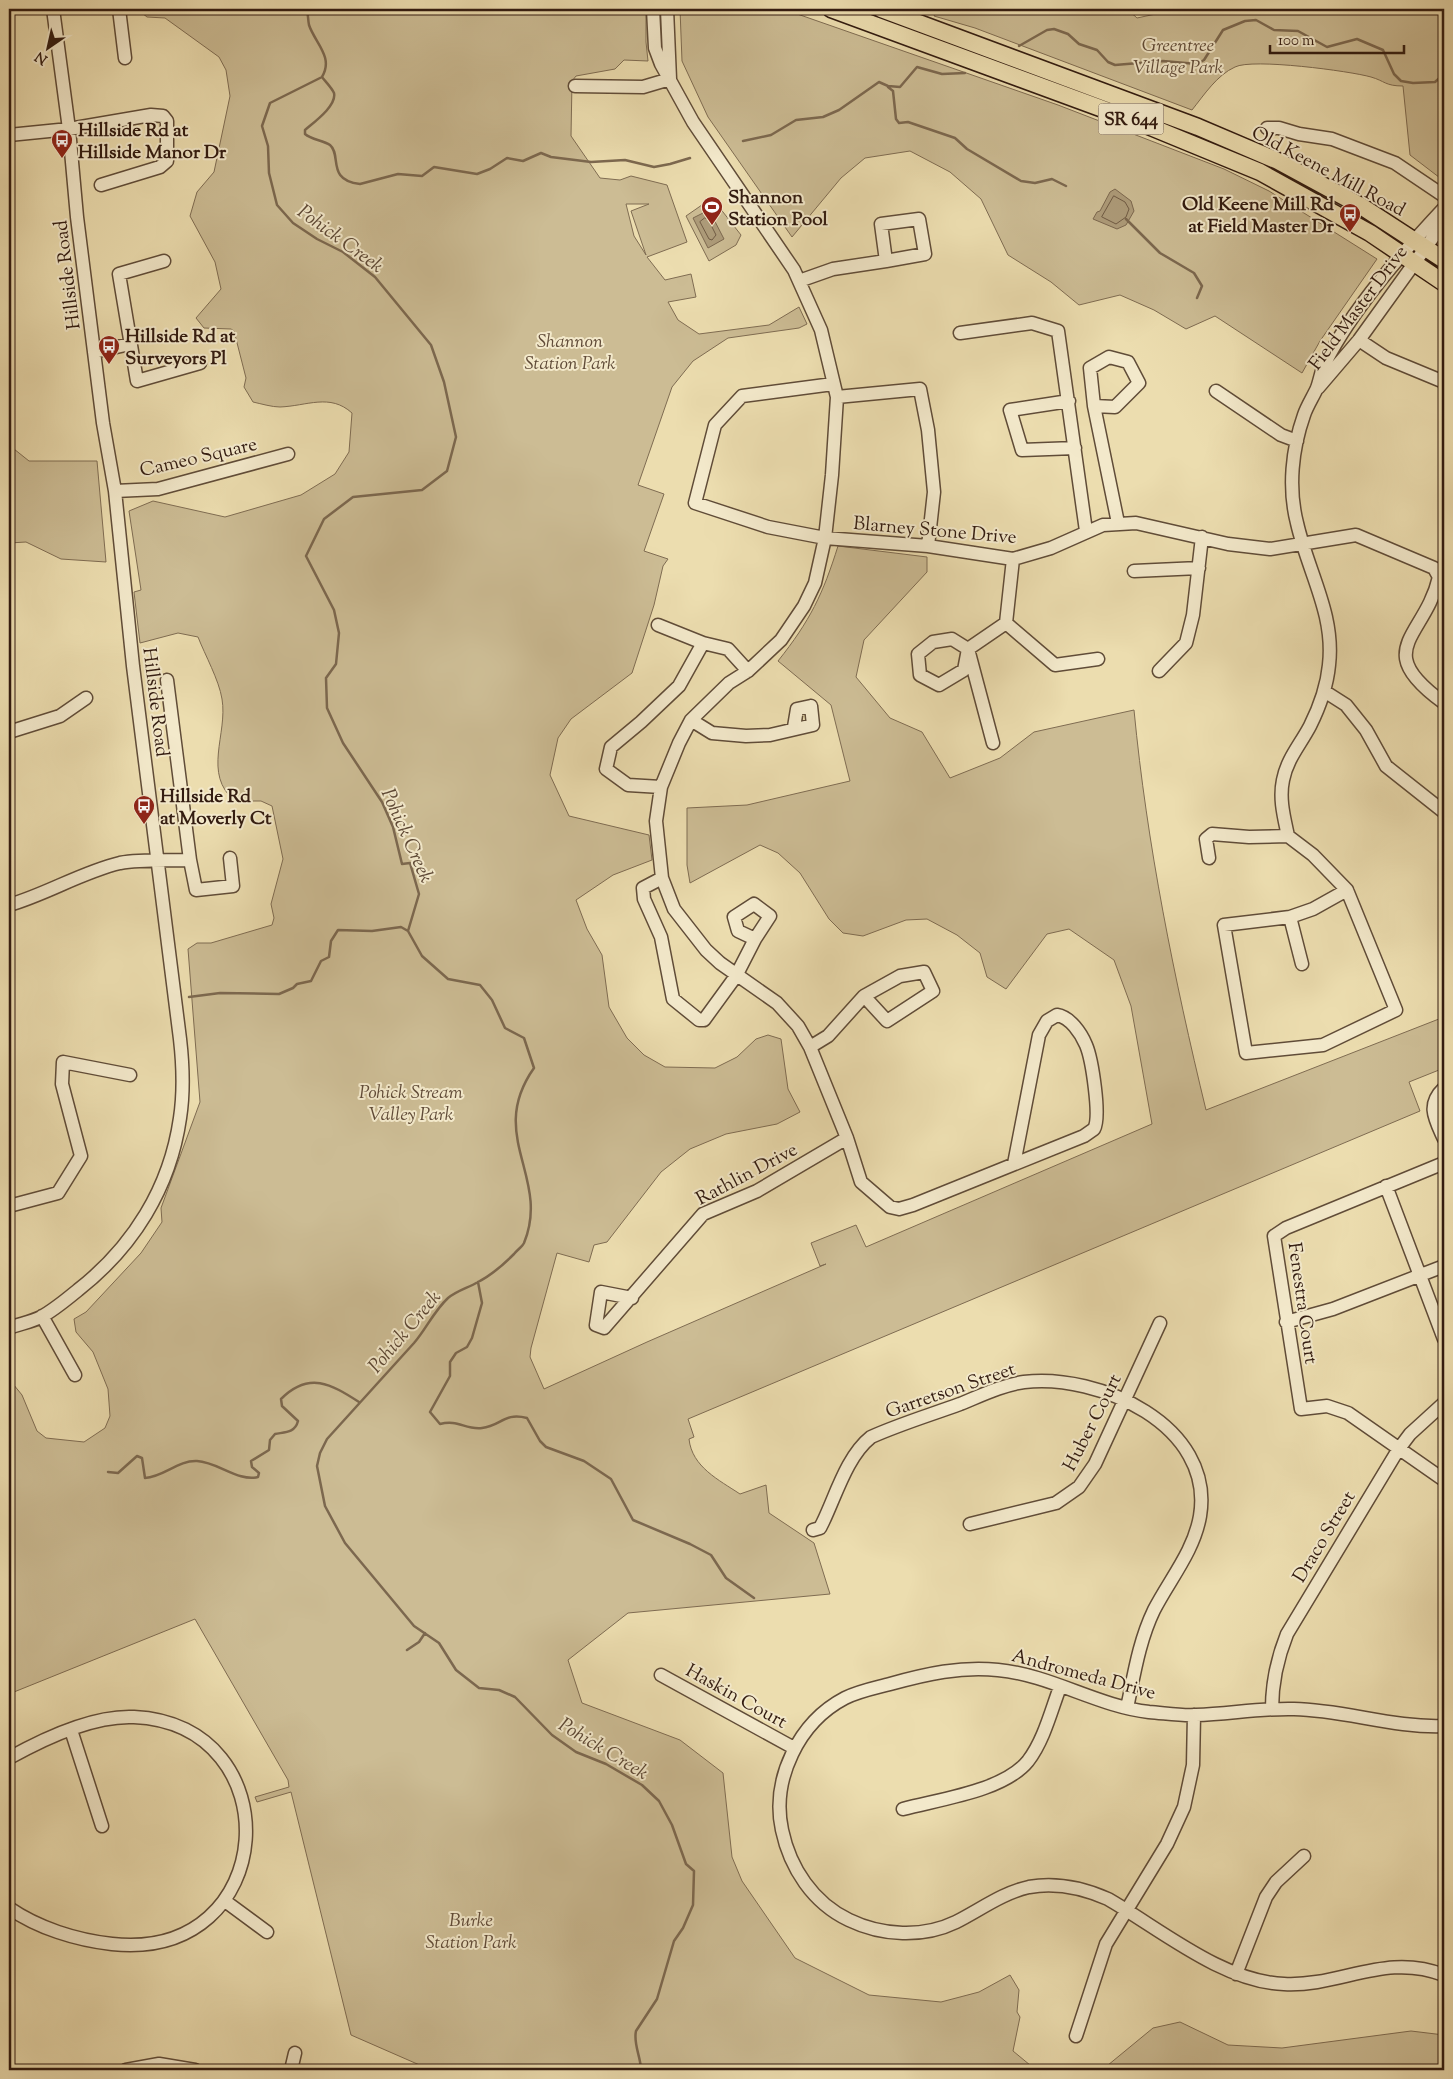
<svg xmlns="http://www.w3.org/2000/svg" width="1453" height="2079" font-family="'Sorts Mill Goudy',serif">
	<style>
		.green { fill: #ccbc94; stroke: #7f6c52; fill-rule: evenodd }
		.water { fill: #ad9b79; stroke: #7c684f }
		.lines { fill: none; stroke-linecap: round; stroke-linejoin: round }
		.shore { stroke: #705b44; stroke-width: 1 }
		.stream { stroke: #7c684f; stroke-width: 2.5 }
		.minor-casing { stroke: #604c38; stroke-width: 15 }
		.major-casing { stroke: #321b10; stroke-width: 19 }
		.minor { stroke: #f3e9cb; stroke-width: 12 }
		.major { stroke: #ecddaf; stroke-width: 16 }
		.labels { text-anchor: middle; stroke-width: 4; stroke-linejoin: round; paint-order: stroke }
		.shield { fill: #f3e9cb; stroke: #6c5948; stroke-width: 1 }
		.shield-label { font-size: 18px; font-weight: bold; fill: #321b10 }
		.park-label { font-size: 19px; font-style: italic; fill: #604b38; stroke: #f3e9cb }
		.poi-label { font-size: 19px; font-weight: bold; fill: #321b10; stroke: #f3e9cb; text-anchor: start }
		.street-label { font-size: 19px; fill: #321b10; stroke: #f3e9cb }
		.water-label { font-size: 20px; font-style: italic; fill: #5d4835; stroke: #f3e9cb }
	</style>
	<rect width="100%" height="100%" fill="#ecddaf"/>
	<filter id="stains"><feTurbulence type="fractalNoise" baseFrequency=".004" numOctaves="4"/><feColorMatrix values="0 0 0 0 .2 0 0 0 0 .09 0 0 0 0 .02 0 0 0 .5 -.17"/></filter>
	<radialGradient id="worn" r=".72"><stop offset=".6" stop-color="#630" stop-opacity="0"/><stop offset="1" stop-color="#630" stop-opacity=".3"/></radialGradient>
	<path class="green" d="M137,9H646V42L648,61L624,60L615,69L576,76L572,81L571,136L600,178L620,180L631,176L667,185L687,242L647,257L665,280L691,274L696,297L668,302L678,320L699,334L769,325L799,307L807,324L799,328L728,338L693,361L672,387L638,485L664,494L644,551L668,559L663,566L654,605L632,673L571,719L558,738L550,775L569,816L649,835L652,860L613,875L576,900L587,929L602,955L609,1007L627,1038L644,1055L665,1067L715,1068L737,1057L756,1039L768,1035L781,1039L788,1089L800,1112L777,1124L726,1134L690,1149L661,1172L607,1242L594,1245L589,1262L557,1253L531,1348L530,1357L544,1389L647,1342L826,1264L820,1266L811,1243L856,1225L866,1247L1152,1124L1131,1006L1114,960L1069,929L1047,934L1006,989L987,977L980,953L957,935L927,919L906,920L863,936L843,933L829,919L800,873L778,853L760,845L690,883L687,865V808L747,805L850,781L831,705L778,661C810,621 823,594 838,546L927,557V572L864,640L856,677L890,718L922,732L950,778L1000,758L1034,732L1134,710C1147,845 1174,978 1206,1110L1444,1017V1068L1409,1082L1420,1111L688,1419L694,1437L689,1439C692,1467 719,1480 740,1494L766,1485L769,1513L814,1543L830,1594L628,1613L568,1660L582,1703L680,1740L723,1773L732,1857L742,1881L795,1958L869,1995L941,2002L979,1992L1010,1975L1019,1990L1017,2012L1020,2017L1013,2051L1036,2070H431L351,2035L291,1792L257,1802L255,1797L289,1787L288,1780L195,1619L9,1694V1379L22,1395L37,1431L46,1438L84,1442L105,1428L110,1416L108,1389L93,1352L76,1332L74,1319L86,1312L141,1253L162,1222L161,1208L200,1102L188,949L197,943H211L272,925L274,918L271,904L283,859L272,806L261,801H235C202,774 228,734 222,699C219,680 205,655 198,637L178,633L140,643L134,592L141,590L129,511L153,501L225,517L301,495L335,474L349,452L352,413C330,393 307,406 280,407C272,407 262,404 253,402L244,387L246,378L234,331L231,329L204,328L196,318L221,289L215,262L190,216L197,192L214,172L230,96L226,70L219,57L165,18L147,17ZM626,204H649L631,211L646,255L634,236Z
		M680,9H783L1058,105L1224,169L1269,191L1377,259L1320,341L1302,373L1215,316L1186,329L1154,310L1120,295L1079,305L1051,282L1008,255L981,199L950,172L910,151L865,158L841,178L792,237L708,117L682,61Z
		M937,9H1127L1137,18L1179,9H1444V181L1410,155L1403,86C1385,86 1385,81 1371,77C1350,71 1252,58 1235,67C1217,75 1204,95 1192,110L975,28L934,16Z
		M712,198L741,235L736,245L709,261L686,216Z
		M9,445L29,461H97L106,562L61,559L26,542L9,543Z
		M1180,2022L1228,2045L1282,2048L1411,2031L1444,2035V2070H1102L1153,2028Z"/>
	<path class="water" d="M1115,189L1131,201L1134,211L1126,225L1117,229L1093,219L1097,212L1100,211L1110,192Z
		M709,210L724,239L708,248L693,218Z"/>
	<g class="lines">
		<path class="shore" d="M1114,196L1125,202L1129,209L1126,217L1116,224L1102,217Z
			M705,218L708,219L716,235L712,240L709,239L700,222Z"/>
		<path class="stream" d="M307,9C308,14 308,20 309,25C315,43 334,57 322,77L270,103L262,126L268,146L269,173L277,205L293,223L317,239L343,252L375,277L431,345L444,382L456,437L447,471L422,490L353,497L324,519L306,556L334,610L339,633L336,664L326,678L327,708L343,743L382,802L393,827L402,864L410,863L419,894L408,931L422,956L448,979L480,985L492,1000L505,1028L524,1038L534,1068C486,1136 551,1177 524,1243C522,1247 517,1250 514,1254C503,1265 492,1275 478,1282C468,1288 458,1290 448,1298C434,1311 426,1329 414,1343C385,1375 356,1407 327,1439L320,1453L317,1466L325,1506L345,1543L414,1626L439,1643L456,1670L479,1688L499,1690L515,1697L552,1735L576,1752L606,1764L642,1785L659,1801L672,1825L686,1864L694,1871L693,1905L683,1928L674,1941L657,1999L636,2031C633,2044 641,2057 641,2070
			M1019,46L1047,30L1054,29L1068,34L1079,44L1097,50L1108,62L1115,65L1163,61L1197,64L1204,60L1223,30L1245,21L1256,20L1274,30L1298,31L1327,47L1357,39L1383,50L1394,74L1401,81L1413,83L1435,82L1444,74
			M322,77C325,81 332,88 334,93C337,106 313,123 305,130V134C312,140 323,140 330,145C342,155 326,180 360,184L398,174L422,176L434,167L477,174L490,169L507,158L523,161L541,153L551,157L591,162L625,160L654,167L670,164L690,158
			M888,87L893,91L896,119L899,123L908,122L955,138L967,149L1021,181L1035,183L1052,179L1066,186
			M743,141L771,135L796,120L823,117L839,110L879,82L888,86L900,87L917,67L942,74L965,73
			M1126,219L1160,253L1194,273L1202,286L1197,298
			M189,997L220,993L279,994L293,988L297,984L311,981L321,961L329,957L331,941L338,930L372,931L401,927L408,931
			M478,1282L482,1303L472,1338L467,1347L456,1353L450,1362V1376L430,1412L440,1424C458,1419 465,1430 482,1428C501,1426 504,1412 527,1418L540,1441L546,1447L584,1461L611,1479L633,1520L690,1544L711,1555L726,1578L754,1598
			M108,1472L118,1473L137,1456L142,1458L145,1478C164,1477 178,1460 197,1461C218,1462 238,1482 258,1477L259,1473L252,1467L251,1461L269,1450L270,1440L275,1434C285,1432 295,1433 298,1421L282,1406L281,1399C309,1371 331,1384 359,1402
			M407,1650L419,1642L425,1633"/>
		<g class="minor-casing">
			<path id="minor" d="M119,9L125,58
				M653,9L655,48L661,64L693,122L794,270L821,330L837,397L832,475L825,538L815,583L804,606L781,640L748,671L729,683L691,720L679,743L661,787L656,821L662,878L674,909L706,950L720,963L777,1003L798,1026L810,1047L847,1138L861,1182L890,1207L899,1209L913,1205L1084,1136L1094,1129C1101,1117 1092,1059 1086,1045C1081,1033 1070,1017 1057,1015L1047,1021L1039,1035L1014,1164
				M667,9L670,79
				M575,86L643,87L670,79
				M1267,128H1279L1299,134L1332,139L1395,163L1444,196
				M9,135L69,129L151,115L163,116L167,121V161L160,167L101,185
				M919,219L925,254L886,261L881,224Z
				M164,261L119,274L137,381L200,363
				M799,281L833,269L886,261
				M960,333L1032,323L1058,331L1086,531
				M1359,340L1386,358L1444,382
				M94,352L130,344
				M833,384L742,396L715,425L695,503L768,527L825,538L928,546L1013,559L1051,548L1103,525L1136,523L1228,544L1270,549L1356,535L1434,568L1439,577C1425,638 1369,649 1444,703
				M1318,388L1359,340L1444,222
				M1216,391L1281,435L1297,441
				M837,397L920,389L928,430L934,492L928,546
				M1069,401L1010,410L1022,450L1075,448
				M1094,406L1115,407L1139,383L1128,362L1109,357L1090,368L1094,406L1118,523
				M115,491L158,489L288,454
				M1134,571L1199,568
				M1006,623L1013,559
				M658,625L703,643L679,686L641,722L611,747L606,769L628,785L661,787
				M952,639L968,649L964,670L939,685L920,675L918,654L933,642Z
				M703,643L728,649L748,671
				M1159,671L1186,643L1193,615L1202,537
				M167,680L190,860
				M1324,691L1346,705L1366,730L1386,766L1444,812
				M691,720L712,733L746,736L770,735L813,725L811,706L797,709L794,727
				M9,732L60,716L86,698
				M993,743L968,649L1006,623L1055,665L1098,659
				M1288,836C1284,817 1279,799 1283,780C1287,759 1300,745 1310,726C1319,708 1327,686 1329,665C1335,614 1308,572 1297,523C1288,488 1292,449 1304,415C1307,406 1313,397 1317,388C1320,380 1321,371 1325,363C1353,308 1402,253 1444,208
				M1288,836L1313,855L1347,890L1396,1010L1323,1045L1246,1053L1224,925L1290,917L1313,909L1347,890
				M1209,858L1206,839L1212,834L1249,837L1288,836
				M662,878L643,888L644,899L661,937L673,999L699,1020H704L736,976L755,939L770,916L754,904L734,917L738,931L755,939
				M9,905C47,894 82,872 120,863C142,859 167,861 190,860L196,890L233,886L230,858
				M1290,917L1302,964
				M810,1047L828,1036L864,996L887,1021L933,991L924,972L900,976L864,996
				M1444,1088C1426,1105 1435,1119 1444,1139
				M1444,1163L1286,1228L1274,1236L1301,1409L1327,1406L1348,1413L1444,1480
				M1386,1186L1444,1339
				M9,1206L58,1193L81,1156L62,1084L63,1062L130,1075
				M632,1298L601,1292L596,1325L604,1328L703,1214L757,1191L847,1138
				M42,1316L75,1375
				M1286,1322L1333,1309L1444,1266
				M9,1328C19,1324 31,1322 41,1317C54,1310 67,1299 78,1290C133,1247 170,1188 180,1118C184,1092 183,1065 180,1039L133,666L115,491L103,423L77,217L69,129L53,9
				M970,1524L1056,1503L1079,1487L1095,1464L1160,1323
				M813,1530L820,1528L823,1522C836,1495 847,1456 871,1437C900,1424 930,1415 960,1404C980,1396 1002,1385 1024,1382C1098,1373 1215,1425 1200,1516C1194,1551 1170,1579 1154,1610C1139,1641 1134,1675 1127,1708
				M661,1675L794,1748
				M1272,1709C1272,1682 1277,1659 1287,1634L1398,1450L1410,1434L1444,1403
				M1444,1726C1393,1728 1345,1710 1294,1709C1261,1708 1229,1714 1196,1715C1181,1716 1164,1713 1149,1712C1097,1706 1051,1675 998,1670C961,1666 926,1674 890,1684C875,1688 859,1691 845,1698C799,1722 771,1779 782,1830C790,1868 813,1903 849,1920C882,1936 923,1938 956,1922C980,1910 1002,1893 1029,1887C1057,1882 1083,1888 1108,1899C1160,1929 1223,1982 1284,1984C1341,1987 1385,1952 1444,1975
				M71,1730L102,1826
				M9,1758C43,1739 94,1715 134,1717C292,1724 281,1962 112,1944C76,1940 38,1928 9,1908
				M903,1809C940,1799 1004,1791 1028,1761C1044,1740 1051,1711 1060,1687
				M225,1901L267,1932
				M1236,1974L1266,1897L1276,1882L1304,1856
				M1076,2036L1106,1944L1167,1844L1184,1807L1193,1765L1194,1715
				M126,2070L159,2064L195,2070
				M291,2070L295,2053"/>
		</g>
		<g class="major-casing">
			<path id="major" d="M831,9L1141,123L1260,172L1370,233L1444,283
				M881,9L1198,127L1278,161L1361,206L1444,260"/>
		</g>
		<use href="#minor" class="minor"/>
		<use href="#major" class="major"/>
	</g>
	<defs>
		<g id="bus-pin" transform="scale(1.125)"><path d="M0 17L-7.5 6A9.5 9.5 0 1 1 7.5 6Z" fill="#8f2418" stroke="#f3e9cb"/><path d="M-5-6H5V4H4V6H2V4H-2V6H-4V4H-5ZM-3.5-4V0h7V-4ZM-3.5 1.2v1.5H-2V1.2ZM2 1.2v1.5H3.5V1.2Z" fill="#fff"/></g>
		<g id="stadium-pin" transform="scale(1.125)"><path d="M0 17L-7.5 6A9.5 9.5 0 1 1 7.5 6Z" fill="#8f2418" stroke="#f3e9cb"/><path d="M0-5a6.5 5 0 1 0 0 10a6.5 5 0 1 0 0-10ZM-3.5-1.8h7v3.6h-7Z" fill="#fff"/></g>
	</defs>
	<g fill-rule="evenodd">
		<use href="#bus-pin" x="62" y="140"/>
		<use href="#stadium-pin" x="712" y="207"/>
		<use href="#bus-pin" x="1350" y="214"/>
		<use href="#bus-pin" x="109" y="346"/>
		<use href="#bus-pin" x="144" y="806"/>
	</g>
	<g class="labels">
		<rect class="shield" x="1098.5" y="103.5" width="65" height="31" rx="4"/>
		<g class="shield-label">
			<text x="1131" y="125">SR 644</text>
		</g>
		<g class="park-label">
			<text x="1178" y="51">Greentree<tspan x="1178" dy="22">Village Park</tspan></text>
			<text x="570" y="347">Shannon<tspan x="570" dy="22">Station Park</tspan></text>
			<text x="411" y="1098">Pohick Stream<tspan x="411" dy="22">Valley Park</tspan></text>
			<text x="471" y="1926">Burke<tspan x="471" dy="22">Station Park</tspan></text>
		</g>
		<g class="poi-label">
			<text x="78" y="136">Hillside Rd at<tspan x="78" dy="22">Hillside Manor Dr</tspan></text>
			<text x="728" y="203">Shannon<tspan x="728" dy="22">Station Pool</tspan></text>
			<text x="1334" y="210" text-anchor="end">Old Keene Mill Rd<tspan x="1334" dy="22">at Field Master Dr</tspan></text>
			<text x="125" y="342">Hillside Rd at<tspan x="125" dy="22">Surveyors Pl</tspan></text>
			<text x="160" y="802">Hillside Rd<tspan x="160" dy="22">at Moverly Ct</tspan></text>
		</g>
		<g class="street-label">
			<text transform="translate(1329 170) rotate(28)" y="7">Old Keene Mill Road</text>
			<text transform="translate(66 275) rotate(-97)" y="7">Hillside Road</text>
			<text transform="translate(1357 307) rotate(-53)" y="7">Field Master Drive</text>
			<text transform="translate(198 456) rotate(-13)" y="7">Cameo Square</text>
			<text transform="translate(935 529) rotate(5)" y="7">Blarney Stone Drive</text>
			<text transform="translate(157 702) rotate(83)" y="7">Hillside Road</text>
			<text transform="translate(746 1173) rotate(-28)" y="7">Rathlin Drive</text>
			<text transform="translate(1304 1303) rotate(82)" y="7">Fenestra Court</text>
			<text transform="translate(950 1389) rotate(-19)" y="7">Garretson Street</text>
			<text transform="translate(1091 1422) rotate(-63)" y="7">Huber Court</text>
			<text transform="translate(1323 1536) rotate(-59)" y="7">Draco Street</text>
			<text transform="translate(1084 1673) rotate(15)" y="7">Andromeda Drive</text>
			<text transform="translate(737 1695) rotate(29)" y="7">Haskin Court</text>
		</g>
		<g class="water-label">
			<text transform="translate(341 238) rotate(36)" y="7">Pohick Creek</text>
			<text transform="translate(408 835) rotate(66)" y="7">Pohick Creek</text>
			<text transform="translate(404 1331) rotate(-50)" y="7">Pohick Creek</text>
			<text transform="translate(604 1748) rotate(31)" y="7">Pohick Creek</text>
		</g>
	</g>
	<rect width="1453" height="2079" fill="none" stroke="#ecddaf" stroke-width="30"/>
	<rect x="10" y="10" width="1433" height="2059" fill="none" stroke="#321b10" stroke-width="2.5"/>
	<rect x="15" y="15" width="1423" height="2049" fill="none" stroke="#321b10"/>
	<g transform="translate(48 48) rotate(214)" stroke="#f3e9cb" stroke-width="4" paint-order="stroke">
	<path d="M0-4L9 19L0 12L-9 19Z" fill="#321b10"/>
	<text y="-8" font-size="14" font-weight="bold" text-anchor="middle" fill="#321b10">N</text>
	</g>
	<path d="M1270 45v8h134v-8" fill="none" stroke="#321b10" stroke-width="2.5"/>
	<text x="1278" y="45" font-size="15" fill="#321b10" stroke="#f3e9cb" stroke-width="4" paint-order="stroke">100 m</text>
	<rect width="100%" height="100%" filter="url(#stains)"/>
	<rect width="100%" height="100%" fill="url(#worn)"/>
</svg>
